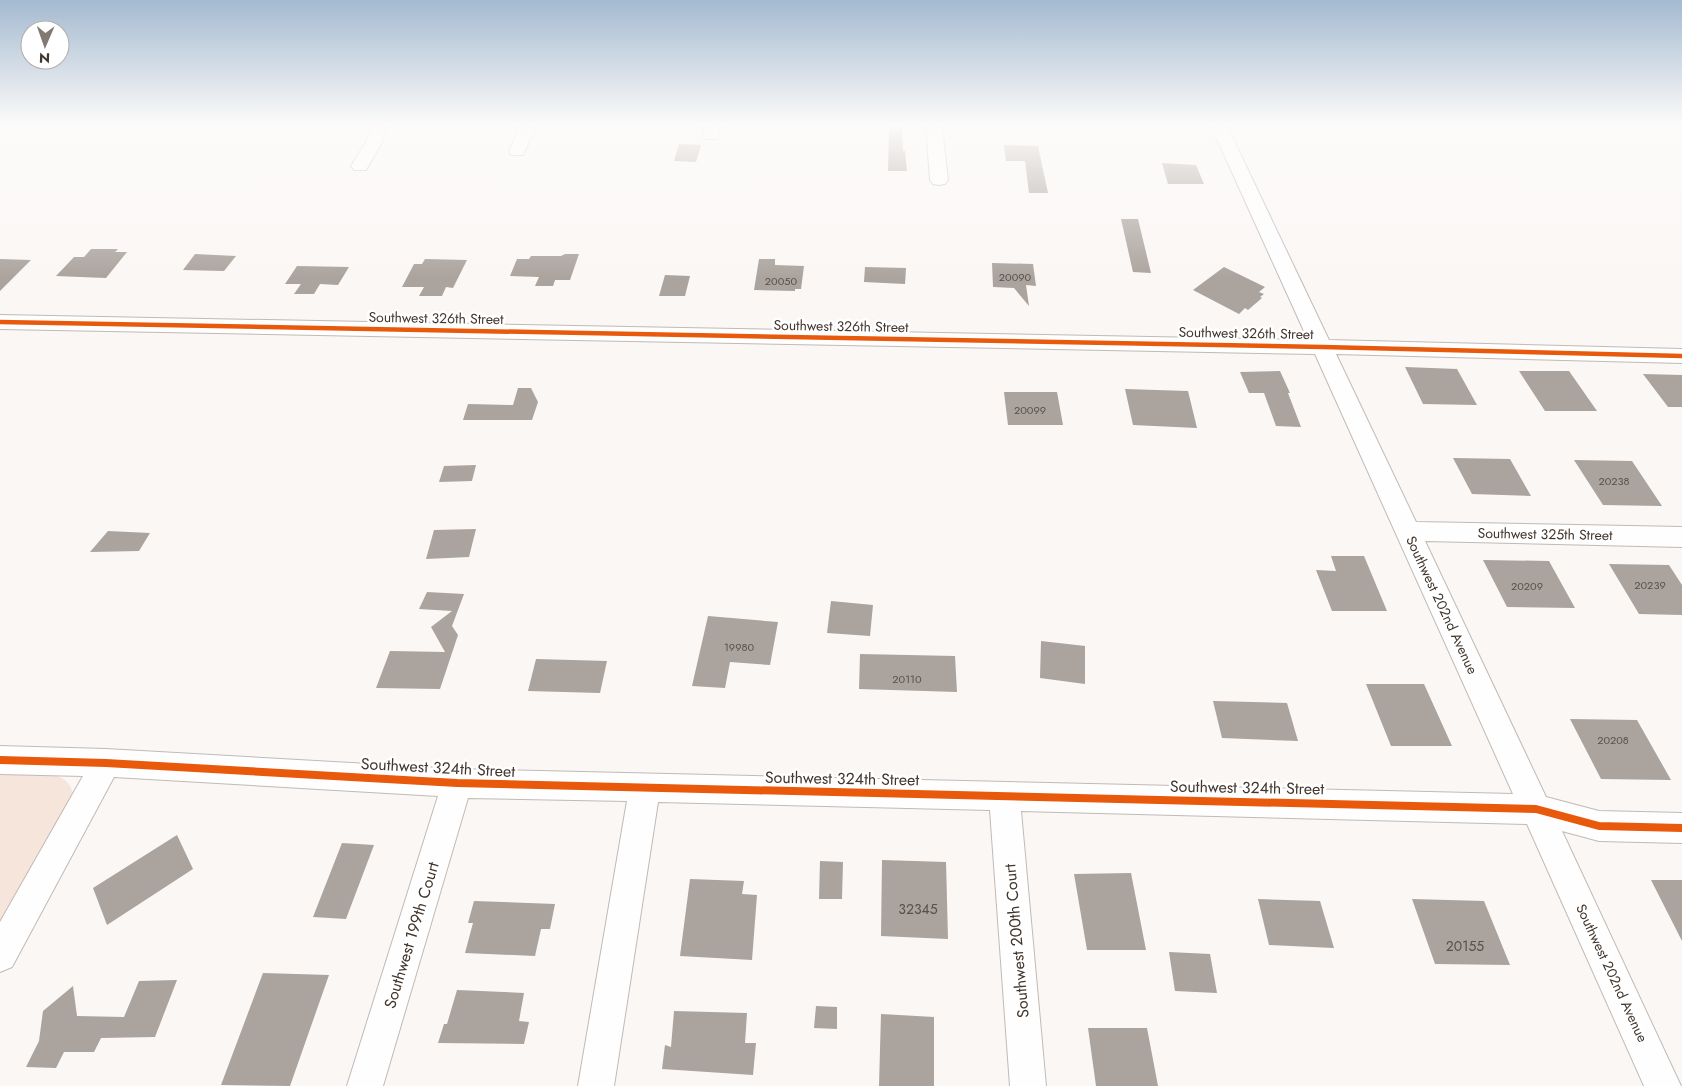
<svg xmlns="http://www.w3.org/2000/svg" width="1682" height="1086" font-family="Jost,sans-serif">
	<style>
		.green { fill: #f6e5da }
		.building { fill: #aaa39e }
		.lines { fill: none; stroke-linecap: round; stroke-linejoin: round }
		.minor-casing { stroke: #c1bab5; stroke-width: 2 }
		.minor { fill: #fefefe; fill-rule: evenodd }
		.cycleway-far1-casing { stroke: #fff; stroke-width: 7 }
		.cycleway-casing { stroke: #fff; stroke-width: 11 }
		.cycleway-far1 { stroke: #e8590c; stroke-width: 4.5 }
		.cycleway { stroke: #e8590c; stroke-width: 8 }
		.labels { text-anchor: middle; stroke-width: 5; stroke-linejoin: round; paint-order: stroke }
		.number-label { font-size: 11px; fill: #5b5048 }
		.street-label { font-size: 14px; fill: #41352c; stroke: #fff }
		.near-number-label { font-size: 14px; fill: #5b5048 }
		.near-street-label { font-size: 16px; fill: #41352c; stroke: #fff }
	</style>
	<rect width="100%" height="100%" fill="#faf7f5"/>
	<path class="green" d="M0,772C24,773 74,765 73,799L0,934Z"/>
	<path class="building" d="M889,126H902L903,151H905L907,171H888Z
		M679,144L701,145L696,162L674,161Z
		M1004,145L1038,146L1048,193H1029L1025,161H1006Z
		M1162,163L1196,165L1204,184H1168Z
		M1121,219H1138L1151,273L1133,272Z
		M91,249H118L115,252H127L106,278L56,276L74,257H84Z
		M195,254L236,256L224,271L183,270Z
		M565,254H579L570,280H555L553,286H535L539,277L510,276L517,259H529L531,256H561Z
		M0,259L31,260L0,291Z
		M425,259L467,260L453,288L446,287L442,296H419L424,287H402L414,264H422Z
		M759,259H775V265L804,266L801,289H795V291L754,290Z
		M992,263L1033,264L1036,286L1026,285L1029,306L1014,288L993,287Z
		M297,266L349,267L338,285L320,284L314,294H294L301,284H285Z
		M865,267L906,268L905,284L864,282Z
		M1224,267L1265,287L1259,292L1264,294L1260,297L1262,298L1248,310L1245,308L1239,314L1193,290Z
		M665,275L690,276L685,296H659Z
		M1405,367L1457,369L1477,405L1423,404Z
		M1280,371L1290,393H1288L1301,427L1276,426L1264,393H1249L1240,372Z
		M1519,371H1569L1597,411H1545Z
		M1643,374L1682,375V407H1668Z
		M518,388H531L538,402L532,420H463L468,404L513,405Z
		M1125,389L1188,391L1197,428L1133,425Z
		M1004,392H1057L1063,425H1008Z
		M1453,458L1510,459L1531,496L1472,494Z
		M1574,460L1632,461L1662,506L1603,505Z
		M476,465L472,481L439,482L444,466Z
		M476,529L469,557L426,559L434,530Z
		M108,531L150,533L139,551L90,552Z
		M1331,556H1364L1387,611H1332L1316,570L1336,571Z
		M1483,560L1549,561L1575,608L1507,607Z
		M1609,564L1669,565L1682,585V615L1639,614Z
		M427,592L464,594L452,626L458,635L440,689L376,688L390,651L445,652L431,627L452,611L419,609Z
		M831,601L873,605L870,636L827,633Z
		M708,616L778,622L770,665L730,662L725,688L692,686Z
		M1041,641L1085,646V684L1040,678Z
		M860,654L955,656L957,692L859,689Z
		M536,659L607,661L600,693L528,691Z
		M1366,684H1424L1452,746H1391Z
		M1213,701L1287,703L1298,741L1222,738Z
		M1570,719L1637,720L1671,780L1601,779Z
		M177,835L193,869L107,925L93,888Z
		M342,843L374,845L346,919L313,917Z
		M882,860L946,862L948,939L881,936Z
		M820,861L843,862L842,899H819Z
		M1131,873L1146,950H1087L1074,874Z
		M690,879L744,881L742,894L757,895L752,960L680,956Z
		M1651,880H1682V941Z
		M1258,899L1320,901L1334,948L1269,945Z
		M1412,899L1484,901L1510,965L1435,964Z
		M474,901L555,904L550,929H541L535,956L465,953L473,923H468Z
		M1169,952L1210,954L1217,993L1175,991Z
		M263,973L329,975L290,1086L221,1085Z
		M177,980L155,1037L101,1038L94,1052H64L56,1068L26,1067L39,1041L43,1011L73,986L77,1016L124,1017L139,981Z
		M457,990L524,993L519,1021L529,1022L524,1044L438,1043L444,1024H447Z
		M816,1006L837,1007V1029L814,1028Z
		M674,1011L747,1013L745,1043H756L753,1075L662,1069L665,1045L671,1047Z
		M881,1014L934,1017V1086H879Z
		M1088,1028H1147L1158,1086H1096Z"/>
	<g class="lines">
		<g class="minor-casing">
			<path id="minor" d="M372,126H388L381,144L366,170H354L351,166L365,144Z
				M520,126H536L525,151L523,155H511L509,151Z
				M705,126H721L717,139H705L703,136Z
				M926,126H942L948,180L945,184L939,185L933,184L930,180Z
				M1211,126H1227L1329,340L1682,349V363L1336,354L1416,522L1682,527V547L1425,541L1546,797L1599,811L1682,813V843L1599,841L1562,831L1681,1086H1644L1527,824L1021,811L1046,1086H1010L990,810L658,802L614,1086H578L627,801L468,798L383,1086H347L438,796L114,777L12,967L0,972V922L83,776L0,774V746L106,749L457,769L1513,794L1315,354L0,329V315L1308,340Z"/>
		</g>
		<use href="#minor" class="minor"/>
		<g class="cycleway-far1-casing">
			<path id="cycleway-far1" d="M0,322L1323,347L1682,356"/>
		</g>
		<g class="cycleway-casing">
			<path id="cycleway" d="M0,760L106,763L457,783L1536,809L1599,826L1682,828"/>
		</g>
		<use href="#cycleway-far1" class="cycleway-far1"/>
		<use href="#cycleway" class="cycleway"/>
	</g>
	<linearGradient id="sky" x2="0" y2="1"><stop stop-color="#a4bad0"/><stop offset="0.45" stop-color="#fdfbfa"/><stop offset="1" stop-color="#fdfbfa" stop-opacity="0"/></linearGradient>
	<rect width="1682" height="278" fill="url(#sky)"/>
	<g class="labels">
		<g class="number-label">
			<text x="1015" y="281">20090</text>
			<text x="781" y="285">20050</text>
			<text x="1030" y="414">20099</text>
			<text x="1614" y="485">20238</text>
			<text x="1650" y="589">20239</text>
			<text x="1527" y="590">20209</text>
			<text x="739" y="651">19980</text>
			<text x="907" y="683">20110</text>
			<text x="1613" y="744">20208</text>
		</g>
		<g class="street-label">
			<text transform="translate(436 318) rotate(1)" y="5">Southwest 326th Street</text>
			<text transform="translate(841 326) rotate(1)" y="5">Southwest 326th Street</text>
			<text transform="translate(1246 333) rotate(1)" y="5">Southwest 326th Street</text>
			<text transform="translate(1545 534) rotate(1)" y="5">Southwest 325th Street</text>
			<text transform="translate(1442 605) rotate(65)" y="5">Southwest 202nd Avenue</text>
			<text transform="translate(1612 973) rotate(65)" y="5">Southwest 202nd Avenue</text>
		</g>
		<g class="near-number-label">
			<text x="918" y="914">32345</text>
			<text x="1465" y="951">20155</text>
		</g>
		<g class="near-street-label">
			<text transform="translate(438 767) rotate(3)" y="6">Southwest 324th Street</text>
			<text transform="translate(842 778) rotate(1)" y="6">Southwest 324th Street</text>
			<text transform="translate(1247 787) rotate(1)" y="6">Southwest 324th Street</text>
			<text transform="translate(411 935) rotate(-73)" y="6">Southwest 199th Court</text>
			<text transform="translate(1016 941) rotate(-95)" y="6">Southwest 200th Court</text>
		</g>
	</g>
	<g transform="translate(45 45) rotate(182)"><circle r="24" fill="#ffffff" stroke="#b3aeab"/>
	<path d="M0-4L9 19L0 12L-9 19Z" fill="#827972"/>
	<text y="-8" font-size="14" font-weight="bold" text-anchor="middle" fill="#41352c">N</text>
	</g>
</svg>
